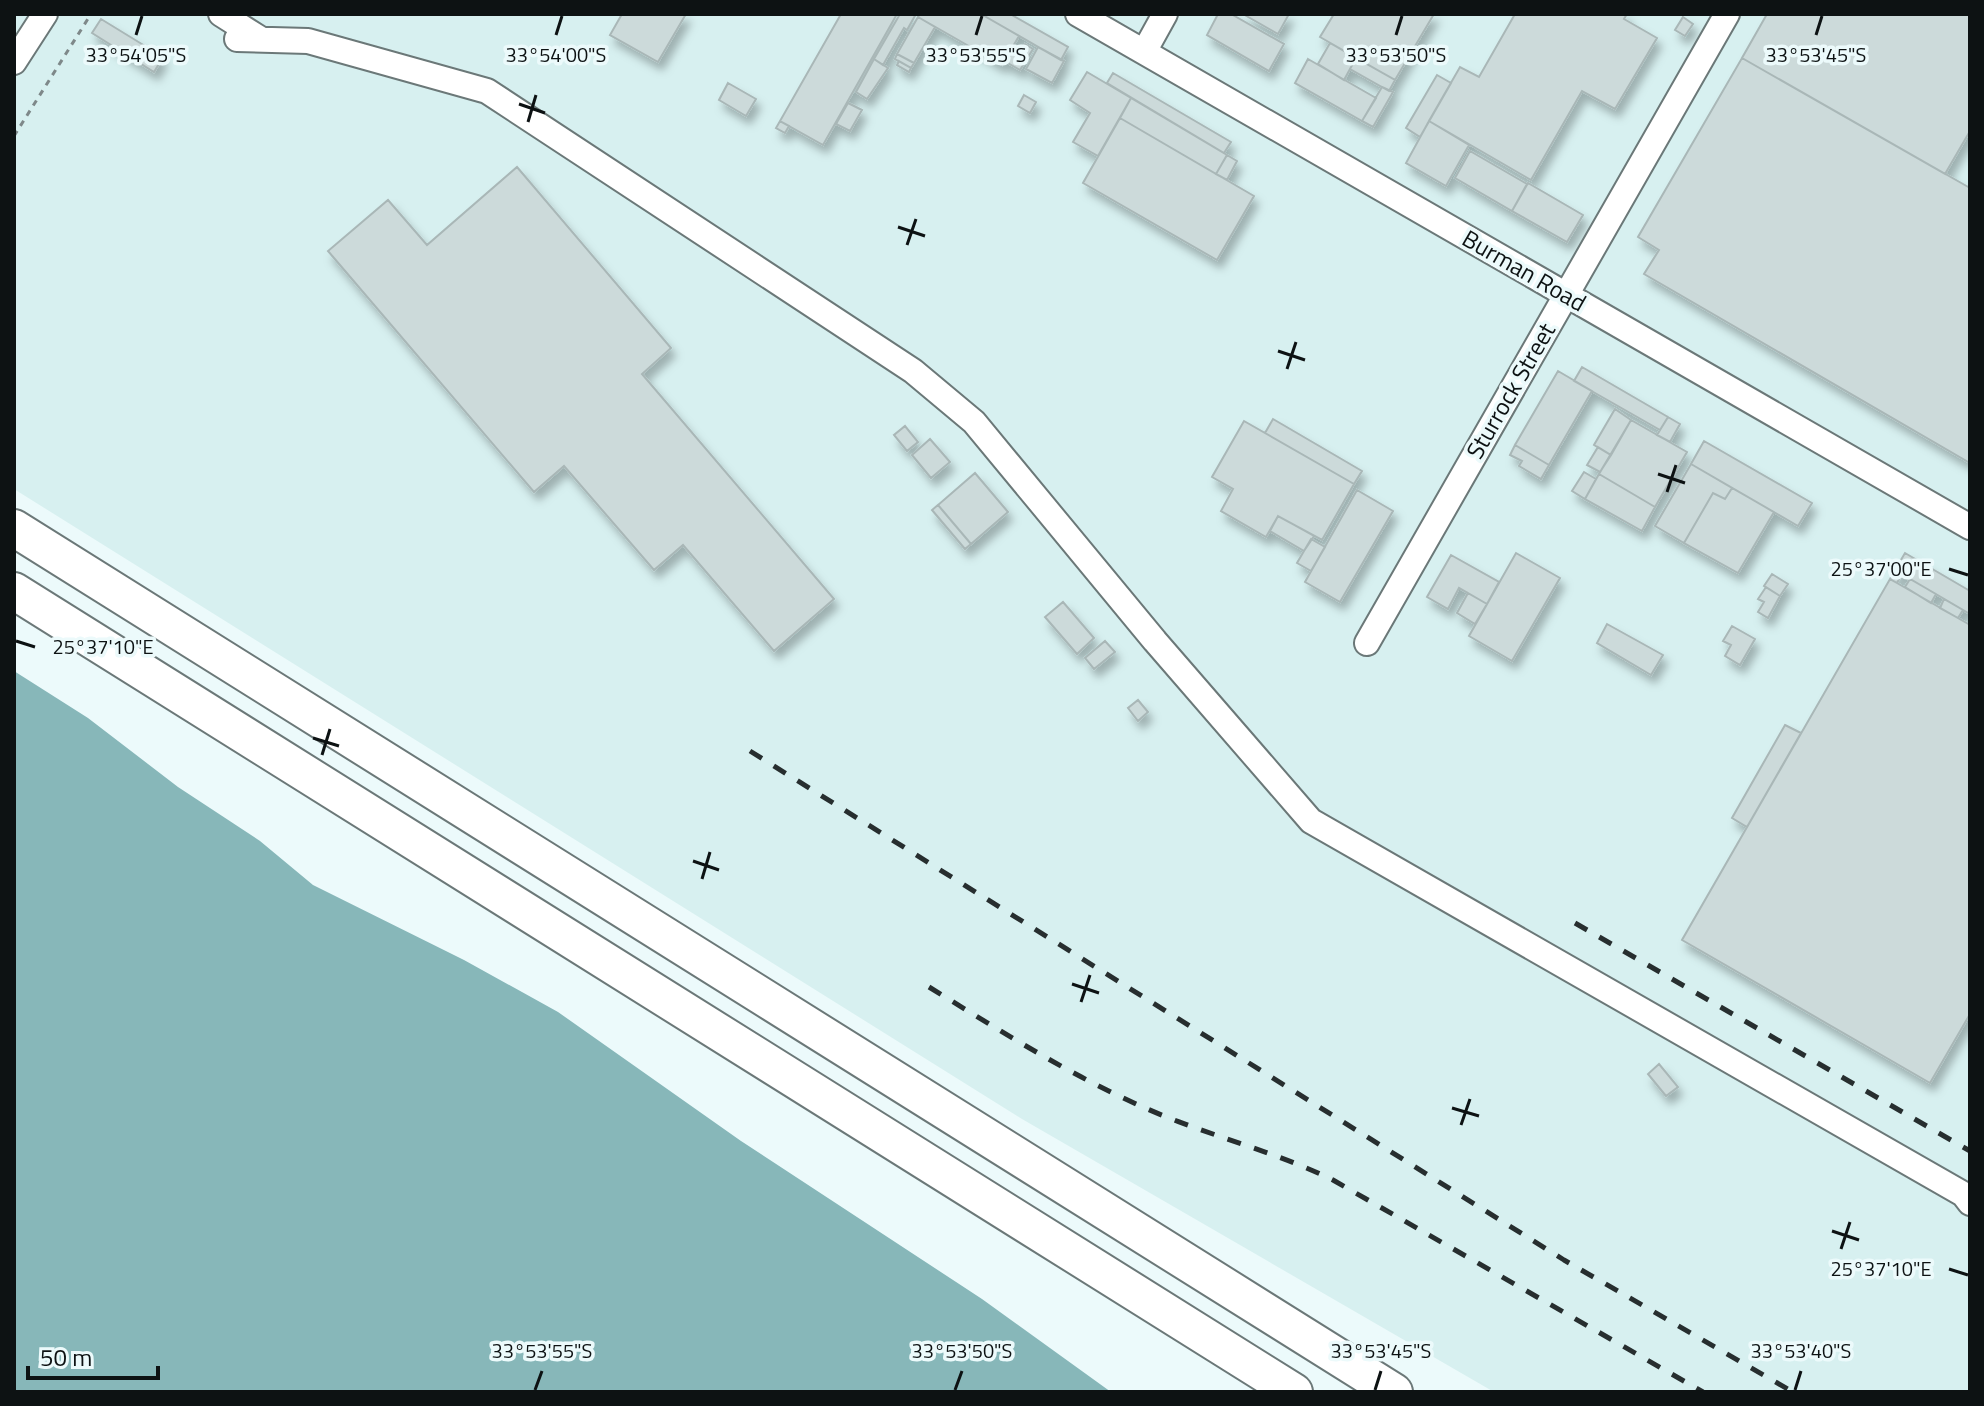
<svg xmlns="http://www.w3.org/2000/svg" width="1984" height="1406" font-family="'Titillium Web',sans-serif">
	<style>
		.built { fill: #d7f0f0 }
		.water { fill: #87b7b9 }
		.building { fill: #ccdada; stroke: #a9b7b7; stroke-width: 2; filter: url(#shadow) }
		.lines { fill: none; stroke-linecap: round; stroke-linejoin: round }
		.minor-casing { stroke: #6b7878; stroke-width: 28 }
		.highway-casing { stroke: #6b7878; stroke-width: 40 }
		.path { stroke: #7e8889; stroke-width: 3; stroke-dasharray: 6 6; stroke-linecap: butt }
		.minor { stroke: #fff; stroke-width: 24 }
		.highway { stroke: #fff; stroke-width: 36 }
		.rail { stroke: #272e2f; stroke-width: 5; stroke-dasharray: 14 14; stroke-linecap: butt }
		.ticks { fill: none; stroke: #0d1213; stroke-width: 3 }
		.labels { text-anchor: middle; stroke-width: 7; stroke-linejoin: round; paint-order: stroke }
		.street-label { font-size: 24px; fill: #0d1213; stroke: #ecfafb }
		.ticks-label { font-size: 20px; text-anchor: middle; fill: #0d1213; stroke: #ecfafb; stroke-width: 7; stroke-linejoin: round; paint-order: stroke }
	</style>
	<defs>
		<filter id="shadow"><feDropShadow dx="4.5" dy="8" stdDeviation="4" flood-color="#0004"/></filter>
	</defs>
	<rect width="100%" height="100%" fill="#ecfafb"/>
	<path class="built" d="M14,14H1970V1392H1494L1022,1119L14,489Z"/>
	<path class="water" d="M14,671L88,718L178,787L260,841L313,885L464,960L558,1012L741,1141L982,1299L1111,1392H14Z"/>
	<path class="building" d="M622,14H686L658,62L610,35Z
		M841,14H897L823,145L780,121Z
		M900,14H916L907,30L904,28L883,65L874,59Z
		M920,14H981L1019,36L1002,65L918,17Z
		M981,14H1010L1068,47L1061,60Z
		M1218,14H1231L1284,44L1269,71L1207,35Z
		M1243,14H1289L1278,34Z
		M1334,14H1434L1395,80L1320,37Z
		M1515,14H1627L1624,19L1657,38L1615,109L1582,91L1531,180L1429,121L1460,67L1479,77Z
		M1767,14H1970V131L1945,174L1742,58Z
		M918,17L935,27L914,63L897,54Z
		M1683,17L1693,24L1685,36L1675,30Z
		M101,19L163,57L154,72L92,33Z
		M1330,43L1356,58L1344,80L1318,64Z
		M1025,44L1033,49L1020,70L1006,62L1016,46L1021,50Z
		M1038,47L1064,61L1052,83L1026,69Z
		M897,54L914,63L911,68L895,59Z
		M1356,58L1395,80L1389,91L1350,69Z
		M1742,58L1970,188V463L1644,274L1659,250L1638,237Z
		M874,59L888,68L867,99L856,92Z
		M1308,59L1376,98L1362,121L1295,83Z
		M899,61L911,68L909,72L897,65Z
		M1087,72L1131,98L1098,156L1073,142L1090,113L1070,100Z
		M1113,73L1231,142L1224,153L1107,83Z
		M1437,75L1451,83L1420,137L1406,128Z
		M728,83L756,99L746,116L719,100Z
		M1382,87L1393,92L1373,127L1362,121Z
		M1024,95L1036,102L1030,113L1018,106Z
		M1131,98L1227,155L1216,174L1120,118Z
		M848,103L862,110L850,131L836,124Z
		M1120,118L1254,196L1217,260L1083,183Z
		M780,121L789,126L785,133L776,128Z
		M1429,121L1469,145L1446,186L1406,163Z
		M1470,151L1527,184L1512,211L1455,178Z
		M1227,155L1237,161L1227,180L1216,174Z
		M517,167L671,348L642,374L834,599L774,651L683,545L654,570L564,466L534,492L328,251L388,200L427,245Z
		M1528,183L1583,215L1567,242L1512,211Z
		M1582,367L1668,417L1660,430L1574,381Z
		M1558,371L1592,391L1549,465L1515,445Z
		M1615,409L1631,420L1611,455L1594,445Z
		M1668,417L1680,424L1670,442L1657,435Z
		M1273,419L1362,471L1354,484L1265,433Z
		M1631,420L1687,452L1655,507L1599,474Z
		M1244,421L1354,484L1322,540L1278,516L1266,537L1221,511L1233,489L1212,477Z
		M905,426L918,442L907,451L894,435Z
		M930,439L950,462L931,478L912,455Z
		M1704,441L1812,503L1798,526L1691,464Z
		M1515,445L1549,465L1541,479L1519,466L1522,461L1510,455Z
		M1598,447L1611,455L1600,472L1587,465Z
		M1691,464L1732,488L1725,499L1713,493L1684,543L1655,526Z
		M1584,472L1596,479L1585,499L1572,491Z
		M975,473L1008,512L971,544L938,505Z
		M1599,474L1655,507L1642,531L1585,499Z
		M1732,488L1774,512L1738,573L1684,543L1713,493L1725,499Z
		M1357,490L1393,511L1340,602L1305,582Z
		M938,505L971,544L965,549L932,510Z
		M1278,516L1314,536L1304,551L1270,531Z
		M1311,539L1325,547L1311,571L1297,563Z
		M1516,553L1560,578L1512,661L1469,636Z
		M1905,553L1970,591V614L1895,570Z
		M1451,555L1499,582L1487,604L1459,588L1448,609L1427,597Z
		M1895,570L1902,574L1897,583L1890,579Z
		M1772,574L1788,584L1780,596L1764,586Z
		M1890,579L1970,625V1014L1930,1083L1682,940Z
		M1910,579L1936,594L1931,603L1905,587Z
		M1766,587L1780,596L1768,618L1758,612L1764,602L1758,599Z
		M1468,593L1487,604L1475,624L1457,613Z
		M1944,599L1963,610L1958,618L1940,608Z
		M1063,602L1094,638L1077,654L1045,617Z
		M1607,624L1663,655L1651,675L1597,643Z
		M1732,626L1755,639L1740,665L1725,656L1731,645L1723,641Z
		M1105,641L1115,652L1094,669L1085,658Z
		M1138,700L1148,712L1138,721L1128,708Z
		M1785,725L1801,733L1747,827L1732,818Z
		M1659,1064L1678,1087L1666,1096L1648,1074Z"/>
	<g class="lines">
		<g class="minor-casing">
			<path id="minor" d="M221,14L259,38
				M1078,14L1970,527
				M237,39L308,41L487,91L913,371L974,422L1155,641L1311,821L1963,1194L1970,1203
				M1144,52L1165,14
				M14,62L45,14
				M1367,643L1727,14"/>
		</g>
		<g class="highway-casing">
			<path id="highway" d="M14,528L1394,1392
				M14,591L1294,1392"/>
		</g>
		<path class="path" d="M14,136L91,14"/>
		<use href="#minor" class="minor"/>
		<use href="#highway" class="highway"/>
		<path class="rail" d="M750,751L1564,1260L1793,1392
			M1575,923L1970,1151
			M929,987C999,1030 1068,1074 1143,1107C1205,1135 1272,1150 1333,1180L1703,1392"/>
	</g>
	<path class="ticks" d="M136,35L142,16M556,35L562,16M976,35L982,16M1396,35L1402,16M1816,35L1822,16M519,104L545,113M528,122L536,95M898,227L925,236M907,245L916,219M1278,351L1305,360M1287,369L1296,342M1658,474L1685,483M1667,492L1676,465M1949,569L1968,575M16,641L35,647M313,738L339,746M322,755L330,729M693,861L719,870M702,879L710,852M1072,984L1099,993M1081,1002L1090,975M1452,1108L1479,1116M1461,1125L1470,1099M1832,1231L1859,1240M1841,1249L1850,1222M1949,1269L1968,1275M535,1390L542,1371M955,1390L962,1371M1375,1390L1381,1371M1795,1390L1801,1371"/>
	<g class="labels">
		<g class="street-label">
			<text transform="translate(1524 271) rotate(30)" y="8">Burman Road</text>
			<text transform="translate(1511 391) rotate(-60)" y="8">Sturrock Street</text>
		</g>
	</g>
	<g class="ticks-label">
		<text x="136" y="62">33°54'05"S</text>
		<text x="556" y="62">33°54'00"S</text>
		<text x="976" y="62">33°53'55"S</text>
		<text x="1396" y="62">33°53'50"S</text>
		<text x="1816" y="62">33°53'45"S</text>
		<text x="1881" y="576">25°37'00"E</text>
		<text x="103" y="654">25°37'10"E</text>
		<text x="1881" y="1276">25°37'10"E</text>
		<text x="542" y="1358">33°53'55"S</text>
		<text x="962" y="1358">33°53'50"S</text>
		<text x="1381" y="1358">33°53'45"S</text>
		<text x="1801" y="1358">33°53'40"S</text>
	</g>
	<rect width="1984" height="1406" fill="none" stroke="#0d1213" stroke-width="32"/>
	<path d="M28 1366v12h130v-12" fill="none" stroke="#0d1213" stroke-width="4"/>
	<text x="40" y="1366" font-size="24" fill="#0d1213" stroke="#ecfafb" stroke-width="6" paint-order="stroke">50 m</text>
</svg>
